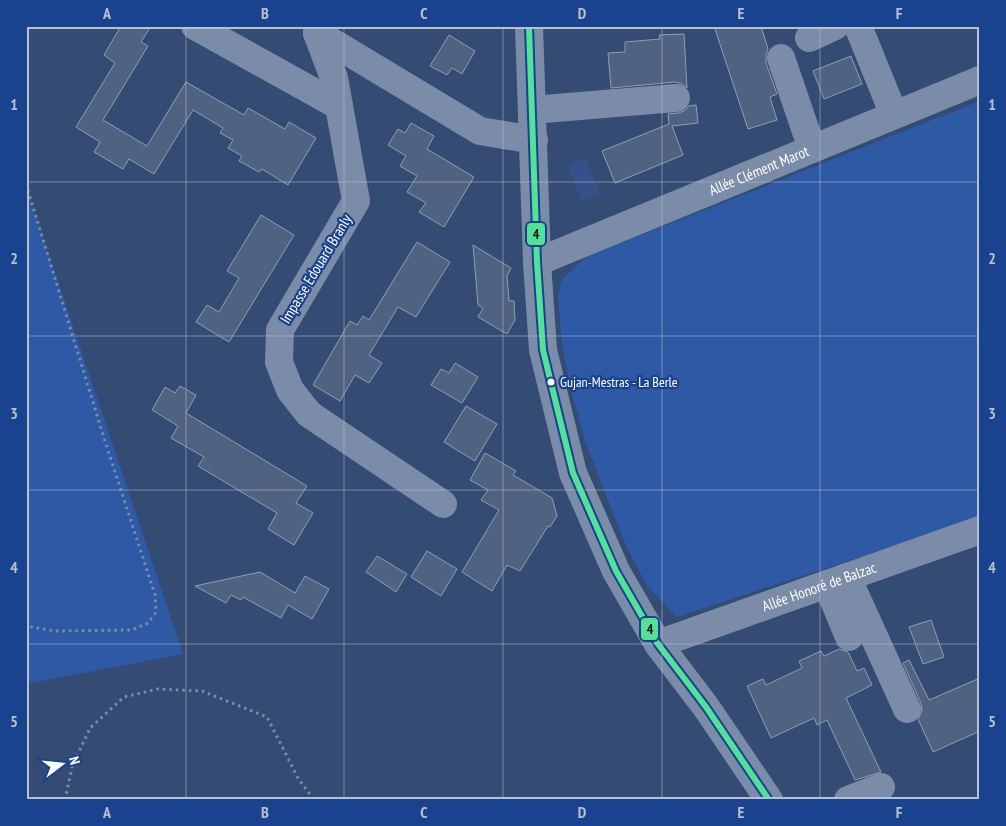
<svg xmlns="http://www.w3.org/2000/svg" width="1006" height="826" font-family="'PT Sans Narrow',sans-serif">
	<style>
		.green { fill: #2d59a5 }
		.water { fill: #355189 }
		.building { fill: #4f6282; stroke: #909eb5 }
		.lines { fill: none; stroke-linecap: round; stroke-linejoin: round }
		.path { stroke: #7b8ca8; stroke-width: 3; stroke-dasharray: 2.5 4; stroke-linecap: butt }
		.minor { stroke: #7b8ca8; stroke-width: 28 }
		.bus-1-casing { stroke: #19438f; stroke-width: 10 }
		.bus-1 { stroke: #53e098; stroke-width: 6 }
		.grid { fill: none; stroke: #b8c0ce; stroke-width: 1; stroke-opacity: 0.55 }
		.bus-dot { fill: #fff; stroke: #19438f; stroke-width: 2 }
		.labels { text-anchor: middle; stroke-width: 4.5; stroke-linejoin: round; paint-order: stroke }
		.bus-label { font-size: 14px; fill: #fff; stroke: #19438f; text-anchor: start }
		.street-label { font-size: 15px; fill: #fff; stroke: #19438f }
		.line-badge { stroke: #19438f; stroke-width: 2 }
		.pale-badge-label { font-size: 14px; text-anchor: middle; font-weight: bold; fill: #111 }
		.neatline { fill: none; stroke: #b8c0ce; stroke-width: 2 }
		.grid-label { font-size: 16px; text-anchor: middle; font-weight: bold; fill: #b8c0ce }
	</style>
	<rect width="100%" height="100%" fill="#344b74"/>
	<path class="green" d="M980,101V518L677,617L647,586L626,546L585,441L571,390L562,345L558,296L562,279L586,257Z
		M26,186L183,654L26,684Z"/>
	<path class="water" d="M574,159H579L582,161L586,160L600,193L581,200L568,167L572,166Z"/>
	<path class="building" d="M121,26H151L141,42L148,46L103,120L147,146L186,82L244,115L248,108L285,129L289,122L316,138L288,185L262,169L259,172L239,161L242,156L228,148L233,140L220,133L223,128L193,110L154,174L129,159L123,169L94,152L100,142L76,127L115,63L104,55Z
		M714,26H761L768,49L766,55V63L777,94L770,97L777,120L748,129Z
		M684,34L687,88L682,84L675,82L611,88L608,53L625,52V42L660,39L659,35Z
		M449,35L475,51L462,74L452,68L447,75L430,66Z
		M851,56L862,84L824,99L813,71Z
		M696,105L698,123L672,126L683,155L615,183L602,151L669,124L668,114L678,113L684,111L689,106Z
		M411,123L434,136L427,149L474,177L444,227L419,212L426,203L407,192L417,176L400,166L406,156L388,145L398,129L405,133Z
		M261,215L294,235L229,342L196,322L207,305L219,312L239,278L227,271Z
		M417,242L450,262L416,317L398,307L369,355L382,363L369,383L355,375L340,401L313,385L350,321L357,325L363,316L369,320Z
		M473,245L511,268L507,276L509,301H514L515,320L507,334L478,317L483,308L478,305Z
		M455,363L478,377L462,403L431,385L441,369L449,373Z
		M180,386L196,395L186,413L307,486L296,503L313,513L294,545L268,529L277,513L198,466L204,457L171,438L178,426L152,410L165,387L175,393Z
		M466,406L497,424L475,461L444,442Z
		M485,453L516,471L513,475L552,498L557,516L550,527L548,526L520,571L507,565L492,591L462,572L499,510L481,500L488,490L470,480Z
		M427,551L457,569L441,596L411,577Z
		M377,556L407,574L396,592L366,572Z
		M260,572L295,593L305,576L329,589L312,619L288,605L281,618L243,597L241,600L231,595L226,603L195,586Z
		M931,620L944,657L923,664L909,627Z
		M839,649L848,652L857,671L864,668L872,685L846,698L881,772L855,780L827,720L817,725L814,718L771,738L747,686L763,679L766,685L802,668L799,661L821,651L824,656Z
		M909,660L929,700L980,678V731L933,752L918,719L922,711L921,703L903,663Z"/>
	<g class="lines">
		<path class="path" d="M26,184L104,438L155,595L156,612L148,623L132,630L55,631L26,626
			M65,800L72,767L90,728L124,697L158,689L202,691L267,717L298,778L314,800"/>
		<g class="minor">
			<path d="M195,26L339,106"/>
			<path d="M529,26L537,262L543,350L573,473L616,571L658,644L706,707L769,800"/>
			<path d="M858,26L894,115"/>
			<path d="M320,27L317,33L480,131L534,140"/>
			<path d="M317,33L334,78L356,201L280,330L279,362L290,390L309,414L443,504"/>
			<path d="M809,38L835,26"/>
			<path d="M781,58L812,149"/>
			<path d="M532,110L676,98"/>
			<path id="s1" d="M537,262L980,80"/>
			<path d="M847,577L907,709"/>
			<path d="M827,584L849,637"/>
			<path id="s2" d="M658,644L980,530"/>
			<path d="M848,800L881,787"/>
		</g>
		<g class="bus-1-casing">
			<path id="bus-1" d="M529,26L537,262L543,350L573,473L616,571L658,644L706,707L769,800"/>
		</g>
		<use href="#bus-1" class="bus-1"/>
	</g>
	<path class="grid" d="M186,26V800M344,26V800M503,26V800M662,26V800M820,26V800M26,182H980M26,336H980M26,490H980M26,644H980"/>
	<circle class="bus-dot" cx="551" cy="382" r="4.5"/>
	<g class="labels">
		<g class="bus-label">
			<text x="560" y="387">Gujan-Mestras - La Berle</text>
		</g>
		<g class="street-label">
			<text dy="5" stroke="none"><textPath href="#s1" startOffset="240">Allée Clément Marot</textPath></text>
			<text transform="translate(316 269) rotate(-59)" y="5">Impasse Edouard Branly</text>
			<text dy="5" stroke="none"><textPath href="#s2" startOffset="171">Allée Honoré de Balzac</textPath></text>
		</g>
	</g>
	<g class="line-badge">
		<rect x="526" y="222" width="20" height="24" rx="5" fill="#53e098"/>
		<rect x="640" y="617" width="19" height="24" rx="5" fill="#53e098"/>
	</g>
	<g class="pale-badge-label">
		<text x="536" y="239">4</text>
		<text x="650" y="634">4</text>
	</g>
	<rect width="1006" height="826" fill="none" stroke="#19438f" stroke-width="55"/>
	<g transform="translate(62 764) rotate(74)" stroke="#19438f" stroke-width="4" paint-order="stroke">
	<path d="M0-4L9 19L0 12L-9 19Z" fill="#ffffff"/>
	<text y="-8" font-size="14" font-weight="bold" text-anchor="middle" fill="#ffffff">N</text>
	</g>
	<rect x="28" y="28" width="950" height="770" class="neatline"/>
	<g class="grid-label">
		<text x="107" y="19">A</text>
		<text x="265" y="19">B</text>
		<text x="424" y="19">C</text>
		<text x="582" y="19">D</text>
		<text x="741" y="19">E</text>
		<text x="899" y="19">F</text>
		<text x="14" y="110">1</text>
		<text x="992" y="110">1</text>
		<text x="14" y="264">2</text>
		<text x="992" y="264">2</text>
		<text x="14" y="419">3</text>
		<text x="992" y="419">3</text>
		<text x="14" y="573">4</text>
		<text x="992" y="573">4</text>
		<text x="14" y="727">5</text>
		<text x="992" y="727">5</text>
		<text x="107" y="818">A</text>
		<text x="265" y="818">B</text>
		<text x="424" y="818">C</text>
		<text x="582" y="818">D</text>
		<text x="741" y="818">E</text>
		<text x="899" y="818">F</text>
	</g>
</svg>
